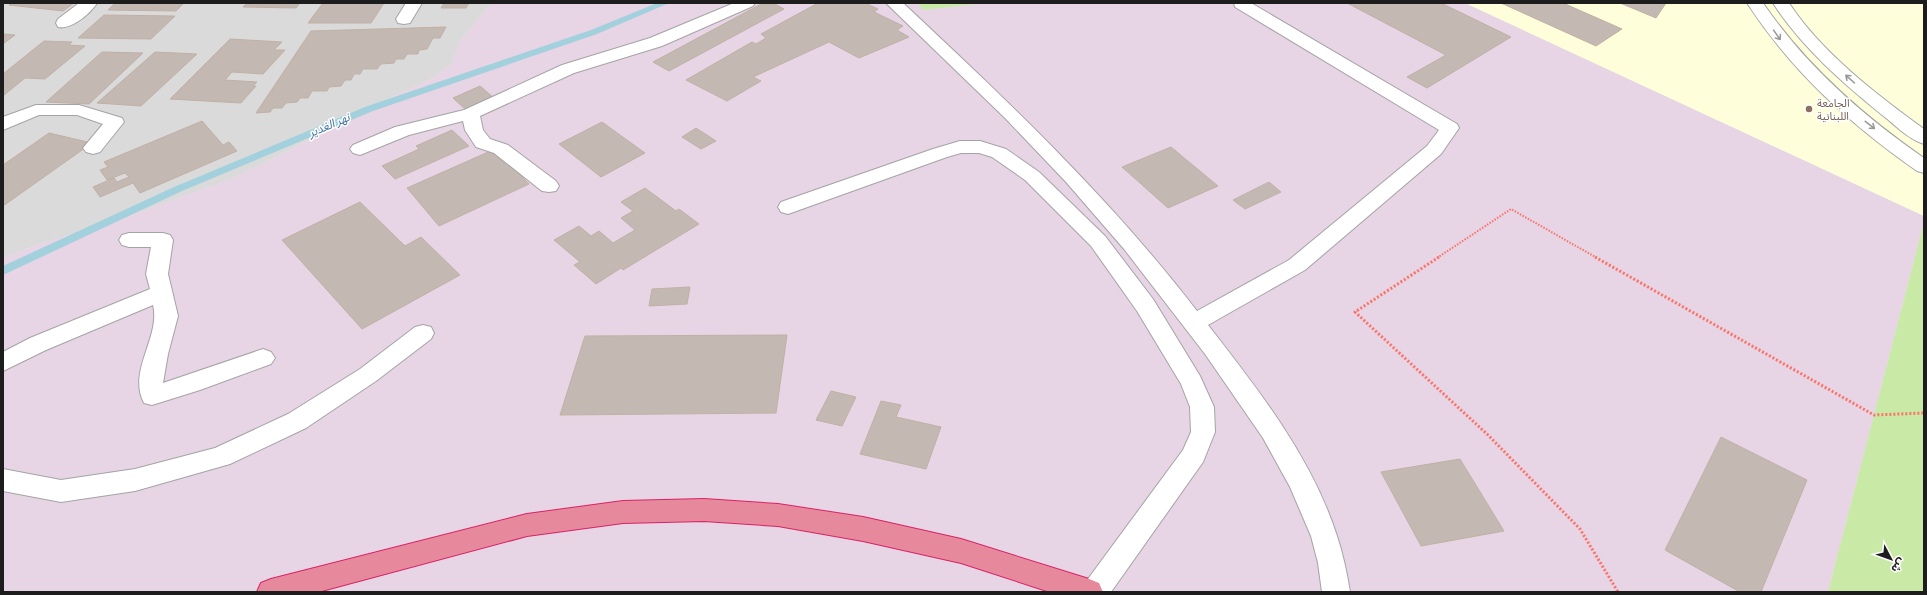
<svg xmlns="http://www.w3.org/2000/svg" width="1927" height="595" font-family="Barlow,'Noto Sans Arabic',sans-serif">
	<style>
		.residential { fill: #dbdada }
		.industrial { fill: #e7d4e4 }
		.education { fill: #fffedb }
		.grass { fill: #c9e9a7 }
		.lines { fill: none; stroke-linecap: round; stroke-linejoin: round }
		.stream { fill: #a2d1dd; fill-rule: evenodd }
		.building { fill: #c3b9b2; stroke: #c0b0a5 }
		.minor-casing { stroke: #a4a4a4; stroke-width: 2 }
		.highway-casing { stroke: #d92265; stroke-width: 2 }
		.path-far1 { stroke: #fb7367; stroke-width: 2; stroke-dasharray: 1.5 1.5; stroke-linecap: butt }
		.path { stroke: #fb7367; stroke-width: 3; stroke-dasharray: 2 2; stroke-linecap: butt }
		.minor { fill: #fff; fill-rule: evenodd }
		.highway { fill: #e7899c; fill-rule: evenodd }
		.oneway { stroke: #999 }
		.education-dot { fill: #8d6e63; stroke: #fff; stroke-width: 1.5 }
		.labels { text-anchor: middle; stroke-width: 3; stroke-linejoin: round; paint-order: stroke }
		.education-label { font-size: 11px; fill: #785e54; stroke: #fff; text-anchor: start }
		.water-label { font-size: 12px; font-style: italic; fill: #4678a5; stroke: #fff }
	</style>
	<rect width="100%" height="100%" fill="#eeeae3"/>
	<path class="residential" d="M3,3H493L485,11L459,43L453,63L433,78L343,121L275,158L234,178L99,227L39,244L3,258Z"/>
	<path class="industrial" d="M493,3H918L923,10L986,3H1465L1924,216V222L1828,592H3V258L39,244L99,227L234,178L275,158L343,121L433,78L453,63L459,43L485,11Z"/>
	<path class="education" d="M1465,3H1924V216Z"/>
	<path class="grass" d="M918,3H986L923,10Z
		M1924,222V592H1828Z"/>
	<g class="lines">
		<path class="stream" d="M657,3H669L597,34L373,111L182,191L3,275V266L174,187L365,107L591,30Z"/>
	</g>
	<path class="building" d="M12,3H74L63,11L9,5Z
		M115,3H184L176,11L108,10Z
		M247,3H300L296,8L243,7Z
		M323,3H384L371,23H308Z
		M444,3H469L466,8H441Z
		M763,3H773L784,9L669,71L653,62Z
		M818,3H865L878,9L874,12L903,26L897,30L909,37L859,58L829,42L753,77L761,81L727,101L686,80L752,42L756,44L766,38L761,34Z
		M1347,3H1441L1511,37L1427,88L1407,77L1446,55Z
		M1501,3H1563L1622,29L1596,46Z
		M1620,3H1666L1656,18Z
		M104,15L175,16L151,39L78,38Z
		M446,27L440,38H433L427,49L419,50L418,54H407L404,59H396L394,63L381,64L377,69H363L360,74H354L351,80H345L341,86L329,87L327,91H312L308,98H300L297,102L286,103L282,108H273L270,112L256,113L311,31Z
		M3,34L15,35L3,44Z
		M230,39L282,42L274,50H285L263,74L232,72L225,80L257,82L253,86H256L241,103L170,99Z
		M44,41L72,42L69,45L85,46L45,79L25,78L3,96V74Z
		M102,52L143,53L89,104L46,102Z
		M155,52L197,54L141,106L97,103Z
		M480,86L494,98L466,110L453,98Z
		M202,121L223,145L229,142L237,151L140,193L133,183L100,197L93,187L114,178L117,182L129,177L125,173L107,180L100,170L108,167L104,162Z
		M602,122L645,153L601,177L559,144Z
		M696,128L716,141L701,149L682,137Z
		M452,130L469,146L395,179L382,166L419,149L416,146Z
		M49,133L92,143L3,206V165Z
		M1171,147L1218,186L1168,208L1122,167Z
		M495,149L529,184L439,226L407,188Z
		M1269,182L1281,192L1245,209L1233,200Z
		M645,188L676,211L679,209L699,224L623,270L621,268L596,284L574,265L580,262L554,240L579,226L591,236L599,231L613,243L635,230L621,218L633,211L621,202Z
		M360,202L405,246L421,237L460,275L362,329L282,240Z
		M690,287L687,304L649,306L652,289Z
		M787,335L776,413L560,415L585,336Z
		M831,391L856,397L842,426L816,420Z
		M881,401L901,405L896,417L941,427L926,469L860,454Z
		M1721,437L1807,480L1761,592H1740L1665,550Z
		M1460,459L1504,531L1421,546L1381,472Z"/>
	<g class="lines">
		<g class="minor-casing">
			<path id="minor" d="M79,3H97C90,14 71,30 58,27L56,23L58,19Z
				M406,3H422L410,23L404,24L398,23L396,19Z
				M734,3H755L753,6L662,46L574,73L480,116L483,130L490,139L508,145L556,181L559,186L556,191L549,192L542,191L494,153L476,147L465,130L463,121L409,135L360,155L353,153L350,149L353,145L395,127L464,110L562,65L650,38Z
				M886,3H903C1007,100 1110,198 1197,311L1289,260L1427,146L1439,130L1235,7L1234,3H1251L1457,124L1459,128L1441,154L1305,270L1208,325C1258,389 1312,458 1337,536C1343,554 1347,573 1350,592H1322L1318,563L1311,536L1290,487L1263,438L1205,354L1124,249L1066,182L1005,118Z
				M1747,3H1763C1806,66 1862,115 1924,158V173L1917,171C1849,123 1793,73 1747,3Z
				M1773,3H1789C1821,52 1877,95 1924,129V144C1910,140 1897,127 1886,118C1845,85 1802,48 1773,3Z
				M36,105H79L122,118L124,122L100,152L93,154L86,152L83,148L103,124L77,115H39L3,130V117Z
				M960,141H980L1006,149L1039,172L1105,236L1153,299L1200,376L1214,407L1215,432L1203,462L1111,592H1081L1085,583L1183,450L1191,432L1190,407L1181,384L1137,311L1091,246L1025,180L992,157L979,153H961L947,157L788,214L781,212L778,207L781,202L933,149Z
				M129,233H163L170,235L173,240L168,274L178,316L168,354L163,383L263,349L271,352L275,358L271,364L200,390L152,405L144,403C127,371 161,337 153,305L46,350L3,371V352L30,338L150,289L146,274L151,247H129L122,245L119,240L122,235Z
				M423,325L431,327L434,333L431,339L376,381L306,428L230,464L135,491L61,502L3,491V469L61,480L135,469L215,448L288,414L360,369L415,327Z"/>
		</g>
		<g class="highway-casing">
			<path id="highway" d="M704,499L778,504L863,517L961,539L1089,579L1099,583L1103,592H1050L961,563L863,541L778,526L704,521L623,523L527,536L318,592H257L261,583L271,579L527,514L623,501Z"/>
		</g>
		<path class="path-far1" d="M1437,258L1511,209L1597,258"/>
		<path class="path" d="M1439,257L1355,312L1488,435L1580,529L1618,592
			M1595,257L1874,415L1924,413"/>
		<use href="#minor" class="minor"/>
		<use href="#highway" class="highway"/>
	</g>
	<defs><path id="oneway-shaft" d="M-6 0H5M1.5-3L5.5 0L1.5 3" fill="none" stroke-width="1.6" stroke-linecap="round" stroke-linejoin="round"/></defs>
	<g class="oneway">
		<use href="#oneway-shaft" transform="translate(1777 35) rotate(55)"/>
		<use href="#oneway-shaft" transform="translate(1850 79) rotate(-138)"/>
		<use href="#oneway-shaft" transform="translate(1870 125) rotate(38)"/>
	</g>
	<circle class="education-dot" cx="1809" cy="109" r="4"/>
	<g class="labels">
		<g class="education-label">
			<text x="1817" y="107">الجامعة<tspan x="1817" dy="13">اللبنانية</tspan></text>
		</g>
		<g class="water-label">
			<text transform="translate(329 125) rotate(-23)" y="4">نهر الغدير</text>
		</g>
	</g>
	<rect width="1927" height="595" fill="none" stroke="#1d1d1d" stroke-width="8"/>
	<g transform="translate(1891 559) rotate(131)" stroke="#ffffff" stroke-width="3" paint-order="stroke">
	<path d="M0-3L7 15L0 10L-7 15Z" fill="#1d1d1d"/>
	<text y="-6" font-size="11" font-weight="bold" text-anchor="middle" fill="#1d1d1d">ش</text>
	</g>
</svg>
